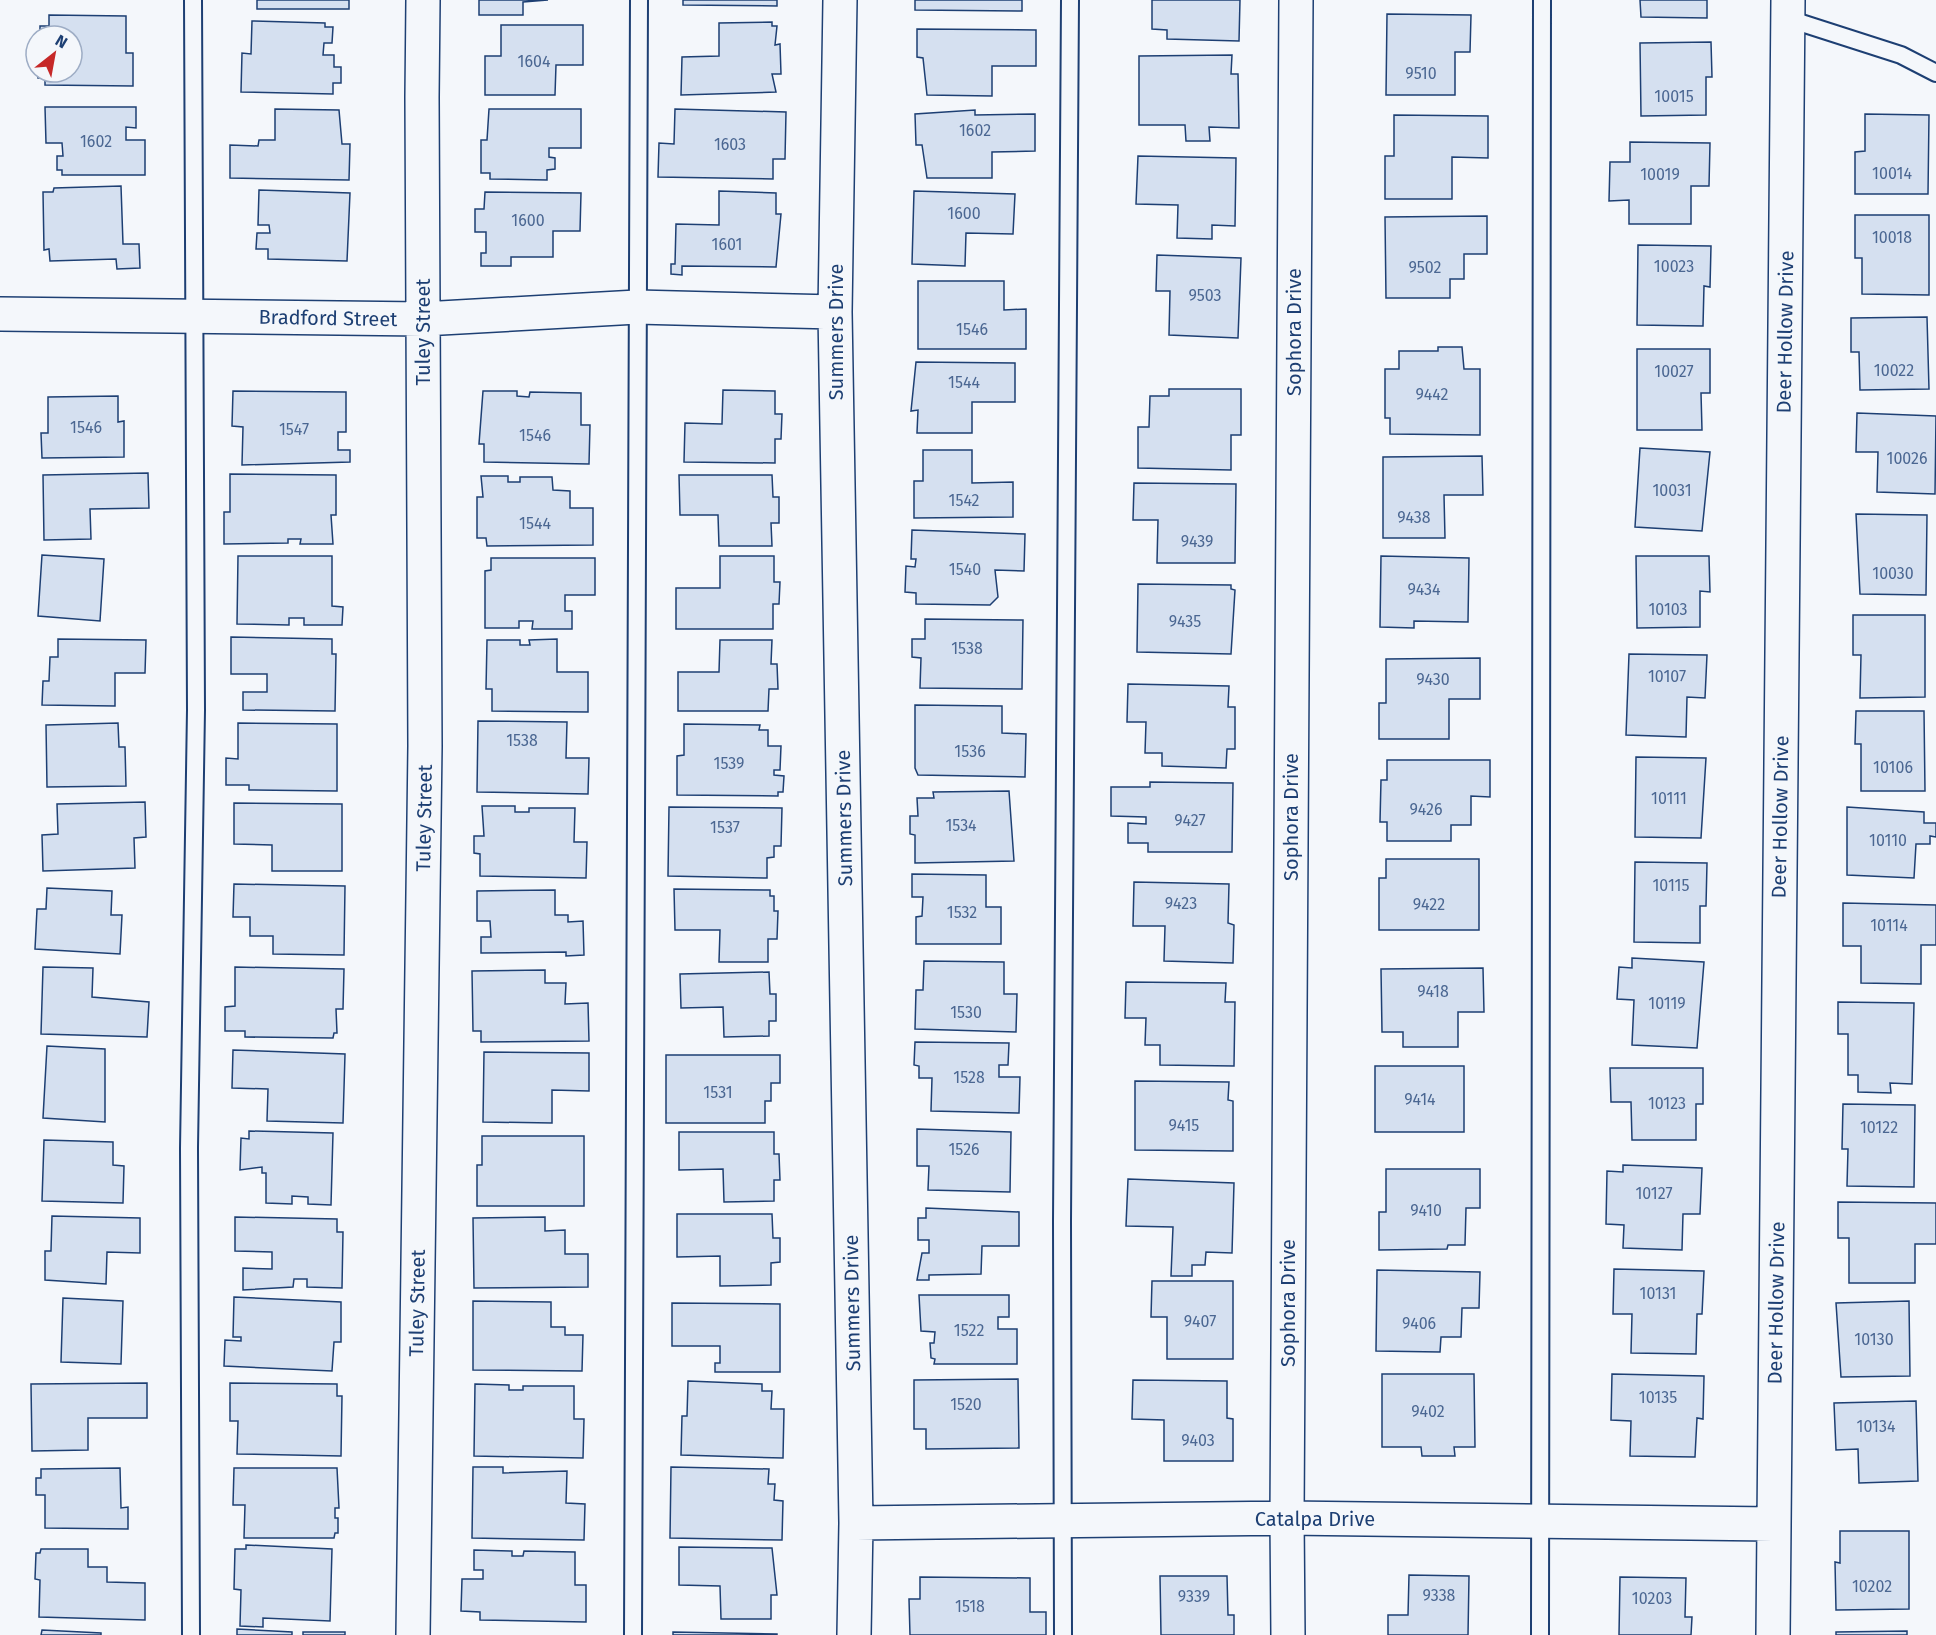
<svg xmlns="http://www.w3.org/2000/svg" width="1936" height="1635" font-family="'Fira Sans',sans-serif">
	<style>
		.building { fill: #d5e0f0; stroke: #1d3f73; stroke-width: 1.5 }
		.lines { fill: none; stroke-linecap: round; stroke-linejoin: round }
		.lane-casing { stroke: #1d3f73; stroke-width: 20 }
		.street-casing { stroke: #1d3f73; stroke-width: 36 }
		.lane { stroke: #f4f7fb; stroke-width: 16 }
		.street { stroke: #f4f7fb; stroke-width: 33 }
		.labels { text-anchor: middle; stroke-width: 4.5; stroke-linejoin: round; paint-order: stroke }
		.number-label { font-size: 16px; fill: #4b6792 }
		.street-label { font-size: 20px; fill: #1d3f73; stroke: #f4f7fb }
	</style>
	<rect width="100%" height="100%" fill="#f4f7fb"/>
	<path class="building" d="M257,0H349V9H257Z
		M479,0H548L523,2V15H479Z
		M683,0H777V6L683,5Z
		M915,0H1022V11L915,10Z
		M1152,0H1240L1239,41L1167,39V30L1152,29Z
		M1640,0H1707V18L1641,17Z
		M1387,14L1471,15L1470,52H1455V95H1386Z
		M49,15L126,16V53H133V86L45,85V78H38V72H72V36H40V26H49Z
		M252,21L325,23V27H333L332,43H324L323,55H334V67H341V83H333V94L241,92L242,53L251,54Z
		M772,22V26H777L775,45L780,44L781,74H772L776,92L681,95L682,57L719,56V23Z
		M501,25H583V65H556L555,95H485V56H501Z
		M917,29L1036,30V66H992V96L927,95L923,58L917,57Z
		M1711,42L1712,77H1706V115L1641,116L1640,43Z
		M1232,55L1231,74H1238L1239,128L1209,127L1210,141H1186L1185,125H1139V56Z
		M45,107H136V128L126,127V140H145V175H62V170H57V156H63L62,143H46Z
		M275,109L339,110L342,144H350L349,180L230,178V145L258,146L259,140H275Z
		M489,109H581V148H549V157L555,158V169L547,170V180L490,179V173H481V140H487Z
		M675,109L786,112L785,159H773V179L658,177L659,143L674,144Z
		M975,110V115L1035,114V151L992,152V178H927L922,145H916L915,114Z
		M1865,114L1929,115L1928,194H1855V152L1865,151Z
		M1394,115L1488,116V158L1452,157V199H1385V156H1394Z
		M1630,142L1710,143L1709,186H1691V224H1629V200L1609,201L1610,162H1630Z
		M1138,156L1236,158L1235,226L1212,225V239L1177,238L1178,205L1136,204Z
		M121,186L123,244H139L140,268L117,269L116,259L50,261L49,249L44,250L43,192H53L54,188Z
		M259,190L350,193L347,261L268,259V249H256L257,233H270L269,225H258Z
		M719,191L776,193V214H781L776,267L682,266V275L671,274V264H675L676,224L719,225Z
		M914,191L1015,194L1013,234L966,233L965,266L912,264Z
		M485,192L581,193L580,231H553V257H511V266H481V253H486V232H475V209H484Z
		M1855,215H1929V295L1862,294V258H1855Z
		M1487,216V254H1464V279H1450V298H1386L1385,217Z
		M1638,245L1711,246L1710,287L1704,286L1703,326L1637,325Z
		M1157,255L1241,258L1238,338L1169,335L1170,291H1156Z
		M918,281H1004V310L1026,309V349H918Z
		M1927,317L1929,389L1860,390L1859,352H1851V318Z
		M1438,347H1462L1464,369H1480V435L1390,434V418H1385V369H1399V351H1438Z
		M1637,349H1710V393H1701L1702,430H1637Z
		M916,362L1015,363V402H972V433H917L918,410L911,411Z
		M1169,389H1241V435H1231V470L1138,468V427H1149L1150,396H1169Z
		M723,390L775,391V414H782L781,439H775V463L684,462L685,423L722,424Z
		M233,391L346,392V432H338V450H350V462L242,465L243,427L232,426Z
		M483,391H517V396L529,397L530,392L581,393V425H590L589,464L484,462V444H479Z
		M118,396V422L124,421V457L42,458L41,433H48V397Z
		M1857,413L1936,416L1935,494L1877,492L1878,452H1856Z
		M1640,448L1710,452L1702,531L1635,527Z
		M923,450H972V483L1013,482V517L914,518V481H923Z
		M1482,456L1483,495H1444L1445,538H1383V457Z
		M148,473L149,508L90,509L91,539L44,540L43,475Z
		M230,474L336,475V515H331L333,544H300L301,539H288V543L224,544V512H230Z
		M679,475H772L773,497H779V523H771L772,546H719L718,515H680Z
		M481,476H508V482H520V477H552L553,490L570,491V508H593V545L487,546L486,538H477V497H483Z
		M1134,483L1236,484L1235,563H1157L1158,520H1133Z
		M1856,514L1927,515L1926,595L1860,594Z
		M912,530L1025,534L1024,571L995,570L998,597L990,605L916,604V593L905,592L906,566L915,567L916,559H911Z
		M42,555L104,559L100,621L38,616Z
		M238,556H332V606L343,607L342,625H304V618H289V625L237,624Z
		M720,556H774V582H780L779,604H773V629H676V588H720Z
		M1381,556L1469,558L1468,622L1414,621V628L1380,627Z
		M1636,556H1709L1710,592L1700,591V627L1637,628Z
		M491,558H595V595H565V611H572V629H532L533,621H519V628H485V571L491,570Z
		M1138,584L1231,585V589L1235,590L1231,654L1137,652Z
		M1853,615H1925V697L1860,698L1861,655H1853Z
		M925,619L1023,620L1022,689L920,688L921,658L912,657V639H925Z
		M231,637L332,639V654H336L335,711L243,710V692H267V674H231Z
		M58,639L146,640L145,673H115V706L42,705L43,681H49L50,657H58Z
		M557,639V672H588V712L492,711V689H486L487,640H520V645H530L529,640Z
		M720,640H772L771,664H777L778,689H769L768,711H678V672H719Z
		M1629,654L1707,655L1705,698L1687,697L1686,737L1626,735Z
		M1480,658V699H1449V739H1379V703H1386V659Z
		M1128,684L1229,686L1228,707H1235V749H1227L1226,768L1162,766V753H1145L1146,722H1127Z
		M915,705L1002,706V733L1026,734L1025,777L918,775L915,768Z
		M1856,711H1924L1925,791H1861V744H1855Z
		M478,721L567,722L566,758H589L588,794L477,792Z
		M118,723L119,747H125L126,786L47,787L46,725Z
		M238,723L337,724V791L249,790V785H226V758L238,759Z
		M684,724L760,725L759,730H768V746H781L780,770H774V775L784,776L783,792H778V796L677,795V756L684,755Z
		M1636,757L1706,758L1701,838L1635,837Z
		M1387,760H1490V797L1471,796V825H1451V841H1387V822H1380L1381,780H1387Z
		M1150,782L1233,783L1232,852H1148V843H1128V823L1146,824V817L1111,816V787H1150Z
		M1009,791L1014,861L915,863V835L910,834V816H918L917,798H934L933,792Z
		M145,802L146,837L134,838L135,868L43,871L42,835L58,834L57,804Z
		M234,803L342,804V871H272V845L234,844Z
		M482,806H515V812H529V808H575L574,842H587L586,878L480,876V854L474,853V836H484Z
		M669,807L782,808L781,846H774V857L767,858V878L668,876Z
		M1847,807L1924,812V823H1936V837L1930,836V844H1916L1914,878L1847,875Z
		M1386,859H1479V930H1379V878H1386Z
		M1635,862L1707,863L1706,906H1700V943L1634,942Z
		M912,874L986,875V907H1001V944H916V917L922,916L923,897H912Z
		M1134,882L1229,884L1228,923L1234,925L1233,963L1164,961L1165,926H1133Z
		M234,884L345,886L344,955L273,954V936H250V917H233Z
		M47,888L112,891L111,915H122L120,954L35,949L37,909H46Z
		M674,889L770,890V896H774V911H778L777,939H768V962H719L720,930H675Z
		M555,890V915H568V922L583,921L584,955L566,956V952L481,953V937H491L490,921H477V891Z
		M1843,903L1936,905V945H1921V984L1861,983V946H1843Z
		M1632,958L1704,962L1697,1048L1632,1045L1634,1000L1617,999L1619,967L1632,968Z
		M924,961L1004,962V994H1017L1016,1032L915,1029L916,990H923Z
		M43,967L93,968L92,997L149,1002L147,1037L41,1034Z
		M235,967L344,969L343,1009H336L337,1033H334L333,1038L245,1037V1031H225V1007L235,1006Z
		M1483,968L1484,1012H1458V1047H1403V1032H1382L1381,969Z
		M545,970V983H566L565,1004L588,1003L589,1041L481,1042V1031H473L472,971Z
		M769,972L770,994H776V1021H769V1036L724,1037L723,1007L681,1008L680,974Z
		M1126,982L1226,983L1225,1002H1235L1234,1066L1160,1065V1045H1145L1146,1018H1125Z
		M1838,1002L1914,1003L1912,1084L1890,1083L1891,1093L1858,1092V1075H1848V1034H1838Z
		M915,1042L1009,1043L1008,1065H999V1077H1020L1019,1113L931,1111L932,1078H919V1066L914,1065Z
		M47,1046L105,1049V1122L43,1118Z
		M233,1050L345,1054L343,1123L267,1121L268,1089L232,1088Z
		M484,1052L589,1053V1091L552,1090V1123L483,1122Z
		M666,1055H780V1083H771V1101H765V1123H666Z
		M1375,1066H1464V1132H1375Z
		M1610,1068H1703V1104H1696V1140H1632L1631,1102H1611Z
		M1135,1081L1229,1082L1228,1100L1233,1101V1151L1135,1150Z
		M1843,1104L1915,1105L1914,1187L1847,1186L1848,1149H1842Z
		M917,1129L1011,1132L1010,1192L928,1190L929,1166H917Z
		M249,1131L333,1133L331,1205L308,1204V1197L292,1196V1204L266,1203V1173H262V1167L240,1170L241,1138L249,1139Z
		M679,1132H774V1154H779L780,1180H774V1201L724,1202L723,1169L679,1170Z
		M482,1136H584V1206H477V1165H482Z
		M44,1140L113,1142V1165L124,1166L123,1203L42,1201Z
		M1623,1165L1702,1168L1700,1214H1683L1682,1250L1623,1248L1624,1225L1606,1224L1607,1171L1623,1172Z
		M1386,1169H1480V1208H1466L1465,1245H1448L1447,1249L1379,1250V1212H1386Z
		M1128,1179L1234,1183L1232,1253L1206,1252L1205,1265H1192V1276H1171L1173,1227L1126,1226Z
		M1838,1202L1936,1203V1244H1915V1283H1849V1238H1838Z
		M926,1208L1019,1212V1246H982L981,1274L929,1275V1280H917L922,1253H929V1240H918V1218H926Z
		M677,1214H772L773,1238H780V1262L771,1263V1285L720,1286V1256L677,1257Z
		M52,1216L140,1218V1253L107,1252L106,1284L45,1280V1251H51Z
		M235,1217L337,1219V1232H343L342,1288L307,1287V1279H294L293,1287L243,1290V1268L272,1269V1252L235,1251Z
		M545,1217V1231L565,1230V1254H588V1287L474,1288L473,1218Z
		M1614,1269L1704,1271L1702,1314H1697L1696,1354L1631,1353L1632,1314H1613Z
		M1377,1270L1480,1272L1479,1308H1462L1461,1337H1441L1440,1352L1376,1351Z
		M1152,1281H1233V1359H1167V1317H1151Z
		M919,1295H1009V1317H998V1329H1017V1364H934L935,1359L931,1358L930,1343H934L935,1332L921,1331Z
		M234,1297L341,1302V1342H334L332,1371L224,1366L225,1340L241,1341V1337H233Z
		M63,1298L123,1301L121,1364L61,1362Z
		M473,1301L551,1302V1327H565V1335H583L582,1371L473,1370Z
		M1909,1301L1910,1376L1841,1377L1836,1303Z
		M672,1303L780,1304V1372H715V1363H720V1346H672Z
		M1382,1374H1474L1475,1447H1454L1455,1456H1422L1421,1447H1382Z
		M1612,1374L1704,1376L1703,1419L1697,1418L1695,1457L1630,1456L1631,1421L1611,1420Z
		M1018,1379L1019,1448L926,1449V1429H914V1380Z
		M1133,1380L1227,1381V1418L1233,1419V1461H1164V1420L1132,1419Z
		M688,1381L762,1384V1391H772L771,1409H784L783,1458L681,1455L682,1416H687Z
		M147,1383V1418H88V1450L32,1451L31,1384Z
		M230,1383L337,1384V1396H342L341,1456L237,1454L238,1421H230Z
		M475,1384L509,1385V1390H523V1386H574V1419H584L583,1458L474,1456Z
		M1916,1401L1918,1481L1859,1483L1858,1449L1836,1450L1834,1403Z
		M473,1467H503V1473L567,1471L566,1503L585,1504L584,1540L472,1538Z
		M671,1467L769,1469L768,1484H775L774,1500L783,1501L782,1540L670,1538Z
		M120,1468L121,1508L128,1507V1529L45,1528V1495H36V1478H41V1469Z
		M234,1468H337L339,1508H335V1518H338V1533H335L334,1538H244L245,1505H233Z
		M1840,1531H1909V1609L1836,1610L1835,1562L1840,1563Z
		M246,1545L332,1549L330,1621L263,1618V1627L240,1626L241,1590L234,1589L235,1549H246Z
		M679,1547L772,1548L777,1595H771V1619H721L720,1586L679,1585Z
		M41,1549H88V1567H107V1582L145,1583V1620L39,1617L40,1580L35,1579L36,1553H40Z
		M474,1550L512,1551V1556H523L524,1551L575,1552V1585H586V1622L480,1620V1612L461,1611L462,1579H483V1570H474Z
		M1409,1575L1469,1576L1468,1635H1388V1615H1408Z
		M1160,1576H1227L1228,1615H1234V1635H1161Z
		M920,1577L1030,1578V1612H1046V1635H910L909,1599H920Z
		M1620,1577L1686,1578L1685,1617H1692L1691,1635H1619Z
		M237,1629L292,1632V1635H237Z
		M42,1630L101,1633V1635H41Z
		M1907,1631V1635H1836V1632Z
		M303,1632H345V1635H303Z
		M673,1632L777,1634V1635H673Z"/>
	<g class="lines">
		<g class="lane-casing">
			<path id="lane" d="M1789,19L1901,55L1936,73
				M191,1635L189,1148L196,710L193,0
				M633,1635L639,0
				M1063,1635L1062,1221L1070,0
				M1540,1635L1542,0"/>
		</g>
		<g class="street-casing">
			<path id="street" d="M840,0L835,312L856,1523L854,1635
				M0,314L423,319L637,307L835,312
				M856,1523L1287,1518L1773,1524
				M413,1635L425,746L422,97L423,0
				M1288,1635L1287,1518L1296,0
				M1773,1635L1788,0"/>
		</g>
		<use href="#lane" class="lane"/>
		<use href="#street" class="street"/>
	</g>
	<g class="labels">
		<g class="number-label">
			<text x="534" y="67">1604</text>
			<text x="1421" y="79">9510</text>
			<text x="1674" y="102">10015</text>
			<text x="975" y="136">1602</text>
			<text x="96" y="147">1602</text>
			<text x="730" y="150">1603</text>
			<text x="1892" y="179">10014</text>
			<text x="1660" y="180">10019</text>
			<text x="964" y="219">1600</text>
			<text x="528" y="226">1600</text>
			<text x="1892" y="243">10018</text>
			<text x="727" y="250">1601</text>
			<text x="1674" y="272">10023</text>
			<text x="1425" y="273">9502</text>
			<text x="1205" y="301">9503</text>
			<text x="972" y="335">1546</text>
			<text x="1894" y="376">10022</text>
			<text x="1674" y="377">10027</text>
			<text x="964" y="388">1544</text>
			<text x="1432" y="400">9442</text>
			<text x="86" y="433">1546</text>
			<text x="294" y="435">1547</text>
			<text x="535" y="441">1546</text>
			<text x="1907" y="464">10026</text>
			<text x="1672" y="496">10031</text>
			<text x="964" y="506">1542</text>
			<text x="1414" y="523">9438</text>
			<text x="535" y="529">1544</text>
			<text x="1197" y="547">9439</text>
			<text x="965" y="575">1540</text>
			<text x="1893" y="579">10030</text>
			<text x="1424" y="595">9434</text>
			<text x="1668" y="615">10103</text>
			<text x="1185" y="627">9435</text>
			<text x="967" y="654">1538</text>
			<text x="1667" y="682">10107</text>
			<text x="1433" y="685">9430</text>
			<text x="522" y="746">1538</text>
			<text x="970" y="757">1536</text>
			<text x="729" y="769">1539</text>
			<text x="1893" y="773">10106</text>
			<text x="1669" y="804">10111</text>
			<text x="1426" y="815">9426</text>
			<text x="1190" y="826">9427</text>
			<text x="961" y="831">1534</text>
			<text x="725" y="833">1537</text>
			<text x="1888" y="846">10110</text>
			<text x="1671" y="891">10115</text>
			<text x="1181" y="909">9423</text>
			<text x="1429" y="910">9422</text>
			<text x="962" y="918">1532</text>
			<text x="1889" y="931">10114</text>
			<text x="1433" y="997">9418</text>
			<text x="1667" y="1009">10119</text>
			<text x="966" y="1018">1530</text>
			<text x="969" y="1083">1528</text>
			<text x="718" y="1098">1531</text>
			<text x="1420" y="1105">9414</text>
			<text x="1667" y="1109">10123</text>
			<text x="1184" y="1131">9415</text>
			<text x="1879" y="1133">10122</text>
			<text x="964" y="1155">1526</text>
			<text x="1654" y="1199">10127</text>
			<text x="1426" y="1216">9410</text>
			<text x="1658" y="1299">10131</text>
			<text x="1200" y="1327">9407</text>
			<text x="1419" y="1329">9406</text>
			<text x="969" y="1336">1522</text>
			<text x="1874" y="1345">10130</text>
			<text x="1658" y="1403">10135</text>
			<text x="966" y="1410">1520</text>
			<text x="1428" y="1417">9402</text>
			<text x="1876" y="1432">10134</text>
			<text x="1198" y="1446">9403</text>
			<text x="1872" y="1592">10202</text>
			<text x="1439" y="1601">9338</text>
			<text x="1194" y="1602">9339</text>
			<text x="1652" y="1604">10203</text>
			<text x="970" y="1612">1518</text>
		</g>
		<g class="street-label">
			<text transform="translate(328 318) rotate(1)" y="7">Bradford Street</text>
			<text transform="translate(423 332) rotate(-90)" y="7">Tuley Street</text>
			<text transform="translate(836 332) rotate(-90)" y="7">Summers Drive</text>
			<text transform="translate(1294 332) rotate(-90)" y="7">Sophora Drive</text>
			<text transform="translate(1785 332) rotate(-89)" y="7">Deer Hollow Drive</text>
			<text transform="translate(1291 817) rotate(-90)" y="7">Sophora Drive</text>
			<text transform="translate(1780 817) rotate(-89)" y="7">Deer Hollow Drive</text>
			<text transform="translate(424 818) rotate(-89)" y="7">Tuley Street</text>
			<text transform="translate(844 818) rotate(-91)" y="7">Summers Drive</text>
			<text transform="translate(417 1303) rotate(-89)" y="7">Tuley Street</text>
			<text transform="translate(852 1303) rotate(-91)" y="7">Summers Drive</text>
			<text transform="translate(1288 1303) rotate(-90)" y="7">Sophora Drive</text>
			<text transform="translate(1776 1303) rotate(-89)" y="7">Deer Hollow Drive</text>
			<text x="1315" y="1526">Catalpa Drive</text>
		</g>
	</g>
	<g transform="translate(54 54) rotate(31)"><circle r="28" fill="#f4f7fb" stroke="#9eadc5" stroke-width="1.5"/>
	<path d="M0-4.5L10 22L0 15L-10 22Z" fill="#c62828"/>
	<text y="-9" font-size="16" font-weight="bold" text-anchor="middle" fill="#1d3f73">N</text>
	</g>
</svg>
